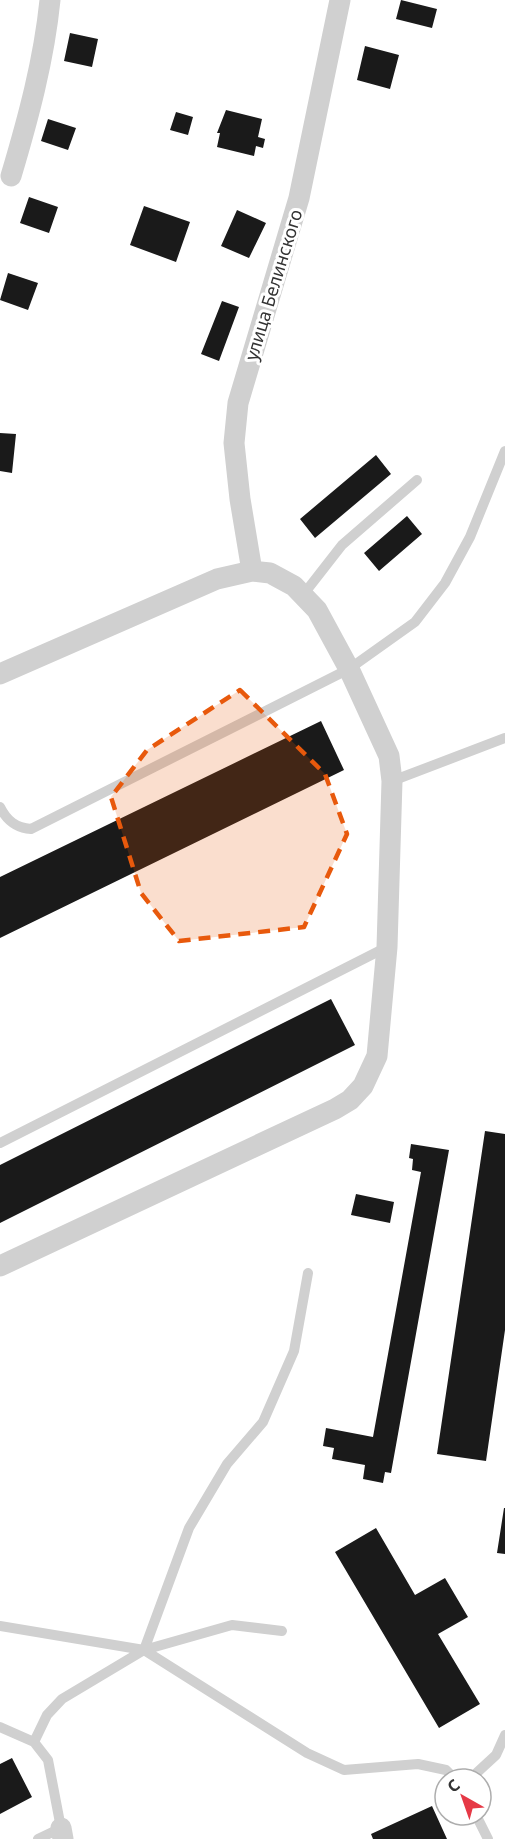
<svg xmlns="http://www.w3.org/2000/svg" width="505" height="1839" font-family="'Noto Sans',sans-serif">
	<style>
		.building { fill: #1a1a1a }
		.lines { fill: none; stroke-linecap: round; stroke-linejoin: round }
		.lane { stroke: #d0d0d0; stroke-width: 10 }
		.street { stroke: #d0d0d0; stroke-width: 21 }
		.marked { fill: #e8590c; fill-opacity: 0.2; stroke: #e8590c; stroke-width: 4.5; stroke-dasharray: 12 8; stroke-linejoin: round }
		.labels { text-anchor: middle; stroke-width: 6; stroke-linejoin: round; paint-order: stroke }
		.street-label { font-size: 18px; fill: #333; stroke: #fff }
	</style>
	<rect width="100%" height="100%" fill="#fff"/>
	<path class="building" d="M401,0L437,9L432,28L396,19Z
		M70,33L98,39L92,67L64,61Z
		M365,46L399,55L390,89L357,80Z
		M226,110L262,119L258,137L265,139L263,148L256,146L254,156L217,147L220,133H217Z
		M176,112L193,117L188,135L170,130Z
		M48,119L76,128L68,150L41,141Z
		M29,197L58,207L49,233L20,223Z
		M144,206L190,222L176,262L130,245Z
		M237,210L266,223L249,258L221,246Z
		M8,273L38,283L28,310L0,300Z
		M222,301L239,307L219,361L201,354Z
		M0,433L16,434L12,473L0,471Z
		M376,455L391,474L315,538L300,519Z
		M407,516L422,534L379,571L364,553Z
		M321,721L344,770L0,938V877Z
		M331,999L355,1045L0,1223V1165Z
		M485,1131L505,1134V1330L486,1461L437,1454Z
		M411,1144L449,1150L391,1473L385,1472L383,1483L363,1479L365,1465L332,1459L334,1448L323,1446L326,1428L373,1437L421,1172L412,1170L413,1159L409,1158Z
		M356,1194L394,1202L390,1223L351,1215Z
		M504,1508H505V1554L497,1553Z
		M376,1528L415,1595L445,1578L468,1617L438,1634L480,1704L439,1728L335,1552Z
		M12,1758L32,1797L0,1814V1764Z
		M432,1806L447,1839H373L371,1834Z"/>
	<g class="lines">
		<path class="lane" d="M303,595L342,545L417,480
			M392,781L505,738
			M0,807C7,821 16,828 31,829L349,669L415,622L445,583L470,537L505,451
			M0,1143L387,947
			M0,1626L144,1650L307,1753L344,1770L418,1764L446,1770L455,1779
			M144,1650L189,1528L227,1464L263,1422L294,1351L308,1273
			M0,1727L34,1742L48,1760L61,1828L38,1839
			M34,1742L47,1715L62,1699L144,1650L232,1625L282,1631
			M470,1779L496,1755L505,1735
			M476,1815L488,1839"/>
		<path class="street" d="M11,176C28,119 44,60 50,0
			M252,571L240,499L234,443L238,403L299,198L340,0
			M0,674L217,579L252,571L270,573L294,586L317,610L349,669L389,756L392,781L387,947L377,1056L363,1086L350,1100L335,1109L0,1266
			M61,1828L63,1839"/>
	</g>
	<path class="marked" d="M240,690L325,774L347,834L304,927L179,941L141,893L111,797L147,750Z"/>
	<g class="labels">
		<g class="street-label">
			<text transform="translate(274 285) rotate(-73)" y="6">улица Белинского</text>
		</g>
	</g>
	<g transform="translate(463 1797) rotate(320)"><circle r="28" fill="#ffffff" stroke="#adadad" stroke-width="1.5"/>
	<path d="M0-4.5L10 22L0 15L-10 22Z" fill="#e63946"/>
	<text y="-9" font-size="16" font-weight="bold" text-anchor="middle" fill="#333333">С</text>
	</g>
</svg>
